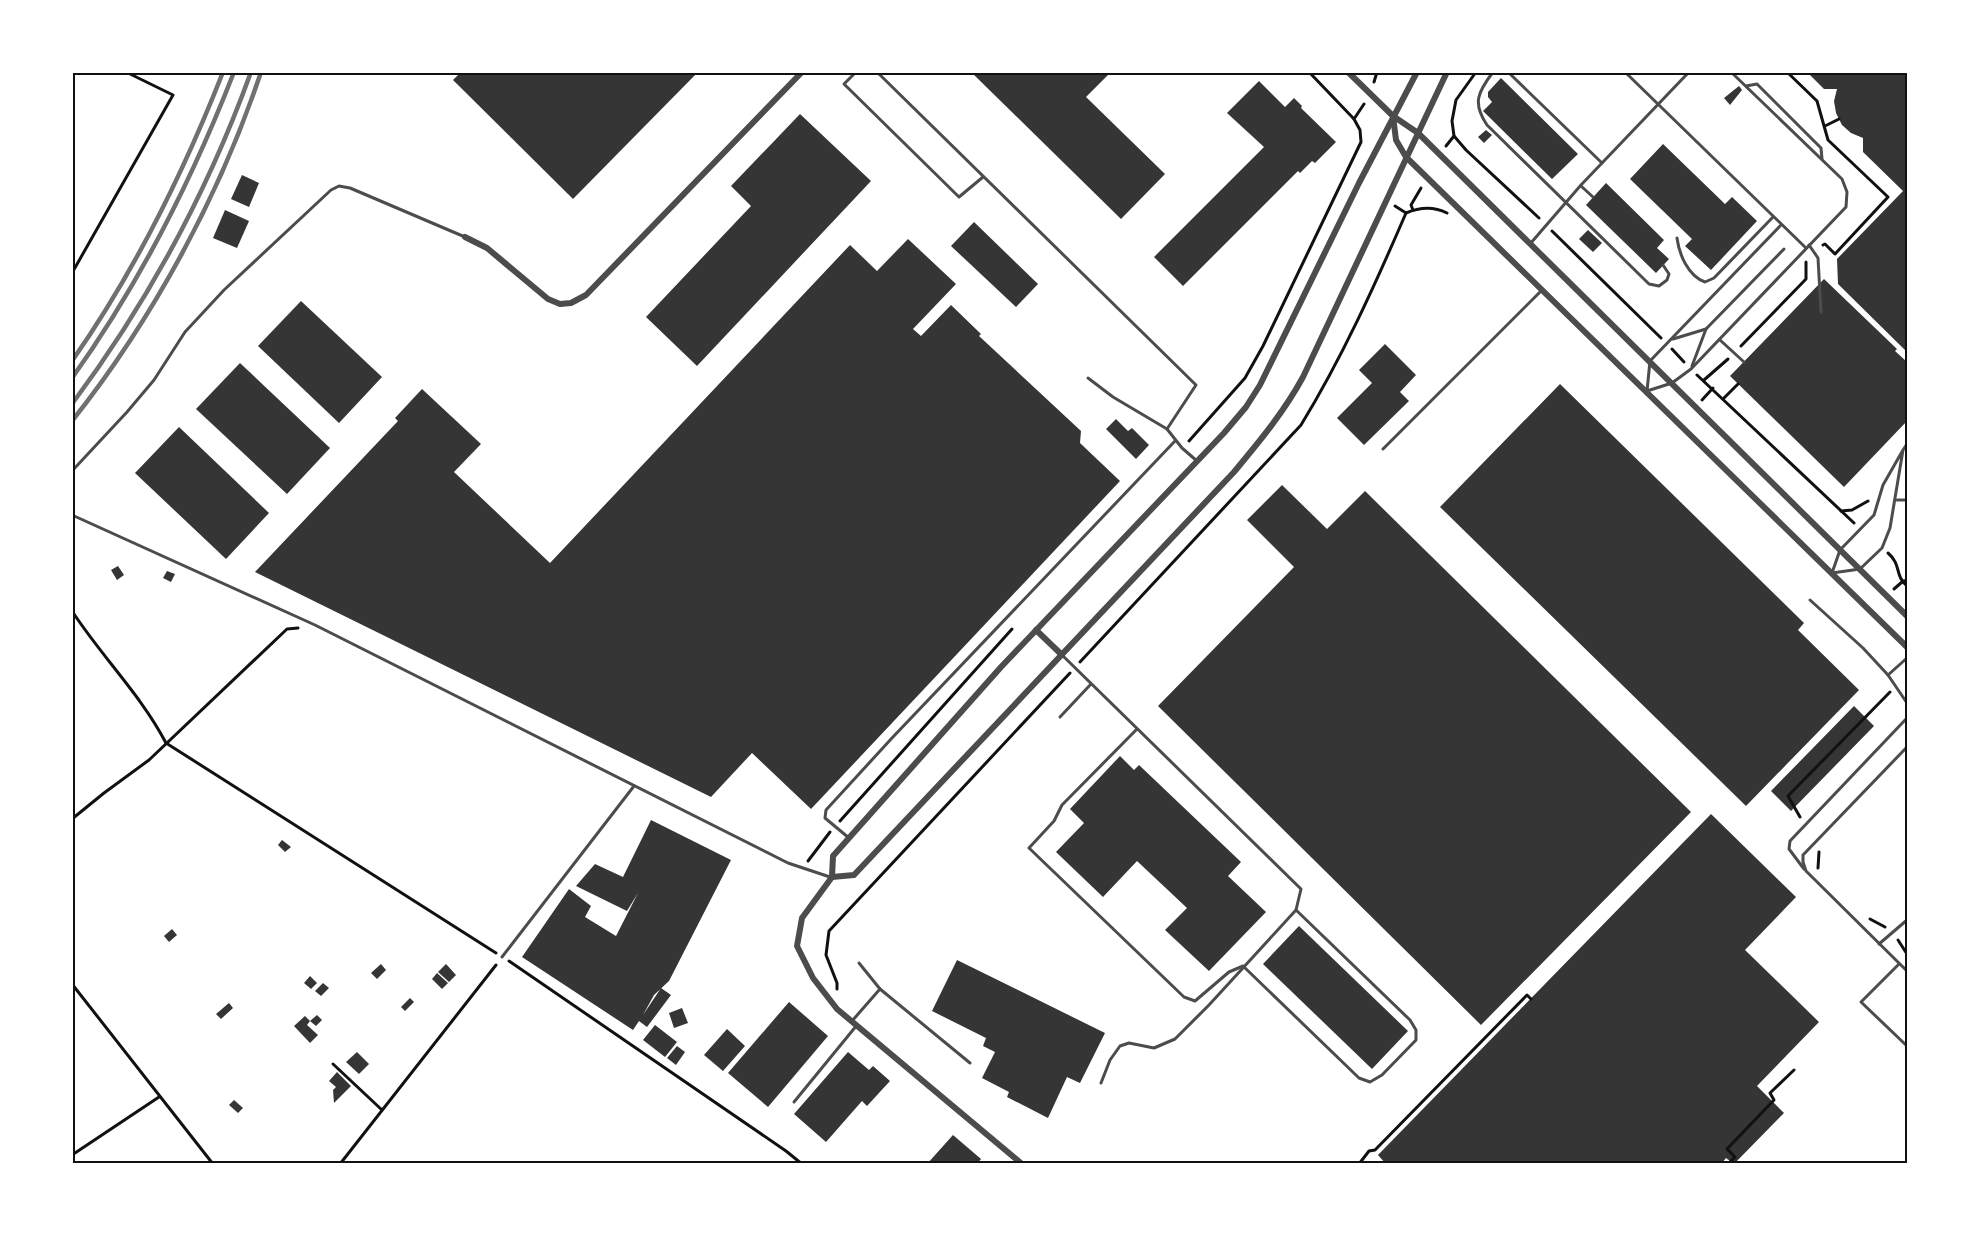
<svg xmlns="http://www.w3.org/2000/svg" width="1979" height="1236" font-family="Spectral,serif">
	<style>
		.building { fill: #353535 }
		.lines { fill: none; stroke-linecap: round; stroke-linejoin: round }
		.path { stroke: #111; stroke-width: 3 }
		.service { stroke: #4c4c4c; stroke-width: 3 }
		.minor { stroke: #4c4c4c; stroke-width: 6 }
		.rail { stroke: #707070; stroke-width: 4.5 }
		.neatline { fill: none; stroke: #111; stroke-width: 2 }
	</style>
	<rect width="100%" height="100%" fill="#fff"/>
	<g class="building">
		<path d="M 461,72 L 698,72 L 573,199 L 453,80 Z"/>
		<path d="M 971,72 L 1111,72 L 1086,97 L 1165,174 L 1121,219 Z"/>
		<path d="M 1807,72 L 1907,72 L 1907,352 L 1838,284 L 1837,259 L 1903,191 L 1863,152 L 1863,138 L 1851,133 L 1842,125 L 1836,113 L 1834,101 L 1837,89 L 1824,89 Z"/>
		<path d="M 1501,78 L 1578,154 L 1552,179 L 1483,111 L 1492,102 L 1488,97 L 1488,92 Z"/>
		<path d="M 1259,81 L 1285,107 L 1294,98 L 1302,106 L 1301,108 L 1336,142 L 1315,163 L 1312,161 L 1300,173 L 1298,171 L 1183,286 L 1154,257 L 1264,147 L 1227,113 Z"/>
		<path d="M 1739,86 L 1742,90 L 1730,105 L 1724,98 Z"/>
		<path d="M 800,114 L 871,181 L 697,366 L 646,317 L 751,206 L 731,186 Z"/>
		<path d="M 1486,130 L 1492,135 L 1484,143 L 1478,137 Z"/>
		<path d="M 1663,144 L 1725,204 L 1732,197 L 1757,221 L 1711,270 L 1685,246 L 1692,239 L 1630,179 Z"/>
		<path d="M 242,175 L 259,183 L 249,207 L 231,199 Z"/>
		<path d="M 1606,183 L 1664,240 L 1657,248 L 1669,259 L 1656,273 L 1586,205 Z"/>
		<path d="M 225,210 L 249,221 L 237,248 L 213,238 Z"/>
		<path d="M 974,222 L 1038,284 L 1016,307 L 951,246 Z"/>
		<path d="M 1588,230 L 1602,243 L 1593,252 L 1579,239 Z"/>
		<path d="M 908,239 L 956,284 L 913,329 L 921,336 L 951,305 L 981,334 L 979,336 L 1081,431 L 1080,443 L 1120,481 L 811,809 L 752,753 L 711,797 L 255,572 L 398,421 L 395,418 L 422,389 L 481,444 L 454,472 L 550,563 L 850,245 L 877,271 Z"/>
		<path d="M 1824,279 L 1897,349 L 1895,351 L 1907,362 L 1907,421 L 1844,487 L 1730,376 Z"/>
		<path d="M 301,301 L 382,377 L 339,423 L 258,346 Z"/>
		<path d="M 1385,344 L 1416,375 L 1400,392 L 1409,401 L 1364,445 L 1337,418 L 1372,383 L 1359,370 Z"/>
		<path d="M 240,363 L 330,448 L 287,494 L 196,409 Z"/>
		<path d="M 1560,384 L 1804,623 L 1798,630 L 1859,690 L 1746,806 L 1440,507 Z"/>
		<path d="M 1116,419 L 1128,431 L 1132,428 L 1149,445 L 1136,459 L 1106,429 Z"/>
		<path d="M 179,427 L 269,513 L 226,559 L 135,473 Z"/>
		<path d="M 1282,485 L 1327,529 L 1365,491 L 1691,812 L 1481,1025 L 1158,706 L 1294,567 L 1247,520 Z"/>
		<path d="M 118,566 L 124,575 L 117,580 L 111,570 Z"/>
		<path d="M 167,571 L 175,574 L 171,582 L 163,578 Z"/>
		<path d="M 1854,706 L 1874,726 L 1791,811 L 1771,791 Z"/>
		<path d="M 1120,756 L 1134,770 L 1139,765 L 1241,862 L 1228,876 L 1266,912 L 1209,971 L 1165,930 L 1187,908 L 1137,861 L 1103,897 L 1056,852 L 1084,823 L 1070,809 Z"/>
		<path d="M 1711,814 L 1796,897 L 1745,950 L 1819,1022 L 1757,1086 L 1784,1113 L 1734,1164 L 1726,1158 L 1721,1164 L 1386,1164 L 1378,1155 Z"/>
		<path d="M 651,820 L 731,860 L 669,981 L 654,995 L 643,1015 L 661,988 L 671,995 L 647,1027 L 639,1021 L 633,1030 L 522,957 L 569,889 L 591,906 L 585,917 L 616,936 L 638,893 L 627,911 L 576,886 L 595,864 L 623,877 Z"/>
		<path d="M 282,840 L 291,847 L 285,852 L 278,845 Z"/>
		<path d="M 1299,926 L 1408,1031 L 1372,1069 L 1263,964 Z"/>
		<path d="M 172,929 L 177,935 L 169,942 L 164,936 Z"/>
		<path d="M 957,960 L 1105,1033 L 1080,1083 L 1067,1077 L 1048,1118 L 1007,1097 L 1009,1092 L 982,1078 L 995,1052 L 983,1046 L 986,1038 L 932,1011 Z"/>
		<path d="M 381,964 L 386,970 L 377,979 L 371,973 Z"/>
		<path d="M 446,964 L 456,975 L 449,982 L 438,972 Z"/>
		<path d="M 437,973 L 448,983 L 442,989 L 432,979 Z"/>
		<path d="M 310,976 L 317,983 L 311,989 L 304,983 Z"/>
		<path d="M 323,983 L 329,988 L 321,996 L 315,991 Z"/>
		<path d="M 410,998 L 414,1002 L 405,1011 L 401,1007 Z"/>
		<path d="M 789,1002 L 828,1036 L 768,1107 L 728,1073 Z"/>
		<path d="M 229,1003 L 233,1008 L 221,1019 L 216,1014 Z"/>
		<path d="M 682,1008 L 688,1023 L 674,1028 L 669,1013 Z"/>
		<path d="M 317,1015 L 322,1020 L 316,1026 L 310,1021 Z"/>
		<path d="M 305,1016 L 310,1021 L 307,1025 L 318,1035 L 310,1043 L 294,1026 Z"/>
		<path d="M 655,1025 L 677,1042 L 665,1057 L 643,1040 Z"/>
		<path d="M 727,1029 L 745,1046 L 723,1071 L 704,1055 Z"/>
		<path d="M 677,1046 L 685,1052 L 676,1065 L 667,1058 Z"/>
		<path d="M 357,1052 L 369,1064 L 359,1074 L 346,1062 Z"/>
		<path d="M 848,1052 L 869,1070 L 873,1066 L 890,1081 L 867,1106 L 862,1101 L 826,1142 L 794,1114 Z"/>
		<path d="M 337,1072 L 351,1086 L 334,1103 L 333,1090 L 336,1087 L 329,1081 Z"/>
		<path d="M 234,1100 L 243,1108 L 238,1113 L 229,1105 Z"/>
		<path d="M 953,1135 L 981,1159 L 977,1164 L 927,1164 Z"/>
	</g>
	<g class="lines">
		<g class="path">
			<path d="M 1309,72 L 1354,119"/>
			<path d="M 1476,72 L 1456,100 L 1452,121 L 1454,136 L 1466,150 L 1539,218"/>
			<path d="M 1787,72 L 1817,101 L 1828,140 L 1888,197 L 1835,254 L 1825,244 L 1823,245"/>
			<path d="M 1374,82 L 1377,72"/>
			<path d="M 1825,126 L 1839,119"/>
			<path d="M 1446,146 L 1454,136"/>
			<path d="M 1395,206 L 1406,213"/>
			<path d="M 1413,210 L 1411,205 L 1421,188"/>
			<path d="M 1552,231 L 1661,338"/>
			<path d="M 72,273 L 173,95 L 126,72"/>
			<path d="M 1741,346 L 1806,279 L 1806,262"/>
			<path d="M 1672,349 L 1684,362"/>
			<path d="M 1697,375 L 1854,523"/>
			<path d="M 1704,380 L 1728,359"/>
			<path d="M 1724,398 L 1738,384"/>
			<path d="M 1702,400 L 1713,388"/>
			<path d="M 1189,441 L 1245,378 L 1263,346 L 1361,142 L 1360,130 L 1354,119 L 1364,104"/>
			<path d="M 1841,511 L 1852,510 L 1868,501"/>
			<path d="M 1888,553 C 1902,565 1894,575 1907,586"/>
			<path d="M 1894,589 L 1902,582 L 1907,580"/>
			<path d="M 72,611 C 102,657 141,695 166,743 L 496,953"/>
			<path d="M 1080,662 L 1301,425 C 1342,358 1375,285 1406,213 C 1420,207 1433,206 1447,213"/>
			<path d="M 1800,817 L 1788,796 L 1890,692"/>
			<path d="M 72,819 L 104,793 L 149,760 L 287,629 L 298,628"/>
			<path d="M 840,821 L 1012,629"/>
			<path d="M 808,861 L 830,832"/>
			<path d="M 1818,868 L 1819,852"/>
			<path d="M 1870,919 L 1885,927"/>
			<path d="M 1898,940 L 1907,954"/>
			<path d="M 509,961 L 786,1151 L 802,1164"/>
			<path d="M 72,984 L 213,1164"/>
			<path d="M 837,989 L 837,983 L 826,955 L 829,931 L 1070,673"/>
			<path d="M 333,1064 L 382,1110"/>
			<path d="M 72,1155 L 159,1097"/>
			<path d="M 340,1164 L 496,965"/>
			<path d="M 1359,1164 L 1369,1151 L 1375,1150 L 1527,995 L 1531,999"/>
			<path d="M 1728,1164 L 1735,1157 L 1727,1149 L 1774,1100 L 1770,1093 L 1794,1070"/>
		</g>
		<g class="service">
			<path d="M 856,72 L 844,84 L 959,197 L 983,177"/>
			<path d="M 877,72 L 1196,385 L 1167,429 L 1182,448 L 1197,461"/>
			<path d="M 1493,72 C 1478,92 1472,103 1487,125 L 1649,284 L 1659,286 L 1667,280 L 1669,274 L 1663,265"/>
			<path d="M 1508,72 L 1602,163"/>
			<path d="M 1625,72 L 1806,248"/>
			<path d="M 1731,72 L 1842,179 L 1847,192 L 1846,207 L 1691,369 L 1672,383 L 1647,391 L 1650,361 L 1781,225"/>
			<path d="M 1746,86 L 1757,84 L 1821,148 L 1822,159"/>
			<path d="M 1581,186 L 1593,197"/>
			<path d="M 1677,238 C 1679,254 1688,276 1705,282 L 1714,278 L 1773,217"/>
			<path d="M 1530,244 L 1581,185 L 1689,72"/>
			<path d="M 1809,245 L 1818,258 L 1821,312"/>
			<path d="M 1673,339 L 1706,329"/>
			<path d="M 1720,340 L 1744,362"/>
			<path d="M 1692,366 L 1706,329 L 1784,249"/>
			<path d="M 1088,378 L 1113,397 L 1167,429"/>
			<path d="M 1383,449 L 1541,291"/>
			<path d="M 1903,450 L 1890,528 L 1882,548 L 1860,569 L 1832,573 L 1840,550 L 1874,515 L 1883,485 L 1903,450 L 1907,444"/>
			<path d="M 72,471 L 127,412 L 154,380 L 185,332 L 224,290 L 331,190 L 339,186 L 350,188 L 465,237"/>
			<path d="M 1897,500 L 1907,500"/>
			<path d="M 72,515 L 315,625 L 788,863 L 830,877"/>
			<path d="M 1810,600 L 1863,648 L 1888,675"/>
			<path d="M 1062,655 L 1301,889 L 1296,910 L 1209,1005 L 1175,1039 L 1154,1048 L 1129,1043 L 1120,1046 L 1110,1060 L 1101,1083"/>
			<path d="M 1907,658 L 1888,675 L 1907,703"/>
			<path d="M 1060,717 L 1091,684"/>
			<path d="M 1137,729 L 1062,805 L 1054,821 L 1029,848 L 1184,997 L 1195,1001 L 1229,972 L 1243,966 L 1359,1078 L 1370,1082 L 1382,1075 L 1416,1040 L 1416,1030 L 1410,1020 L 1296,910"/>
			<path d="M 1907,747 L 1803,855 L 1803,862 L 1806,871 L 1907,971"/>
			<path d="M 849,838 L 825,818 L 826,810 L 892,738 L 1175,441"/>
			<path d="M 1804,869 L 1789,849 L 1790,841 L 1907,718"/>
			<path d="M 1879,944 L 1907,920"/>
			<path d="M 502,957 L 634,786"/>
			<path d="M 859,963 L 880,989"/>
			<path d="M 1899,964 L 1861,1002 L 1907,1046"/>
			<path d="M 852,1021 L 880,989 L 970,1063"/>
			<path d="M 794,1102 L 857,1025"/>
		</g>
		<g class="minor">
			<path d="M 1348,72 L 1393,116 L 1418,133 L 1907,616"/>
			<path d="M 1393,116 L 1396,140 L 1406,157 L 1907,647"/>
			<path d="M 465,237 L 487,248 L 548,299 L 560,304 L 571,303 L 586,295 L 802,72"/>
			<path d="M 1036,630 L 1062,655"/>
			<path d="M 832,877 L 854,875 L 1234,472 C 1259,442 1284,412 1303,377 L 1447,72"/>
			<path d="M 832,877 L 833,856 L 1001,667 L 1224,433 L 1246,407 L 1260,385 L 1359,183 L 1417,72"/>
			<path d="M 832,877 L 802,918 L 797,946 L 813,978 L 837,1009 L 1022,1164"/>
		</g>
		<g class="rail">
			<path d="M 72,361 C 135,271 183,174 223,72"/>
			<path d="M 72,378 C 140,283 192,180 234,72"/>
			<path d="M 72,404 C 148,302 208,191 251,72"/>
			<path d="M 72,421 C 153,319 220,195 261,72"/>
		</g>
	</g>
	<rect width="1979" height="1236" fill="none" stroke="#ffffff" stroke-width="147"/>
	<rect x="74" y="74" width="1832" height="1088" class="neatline"/>
</svg>
